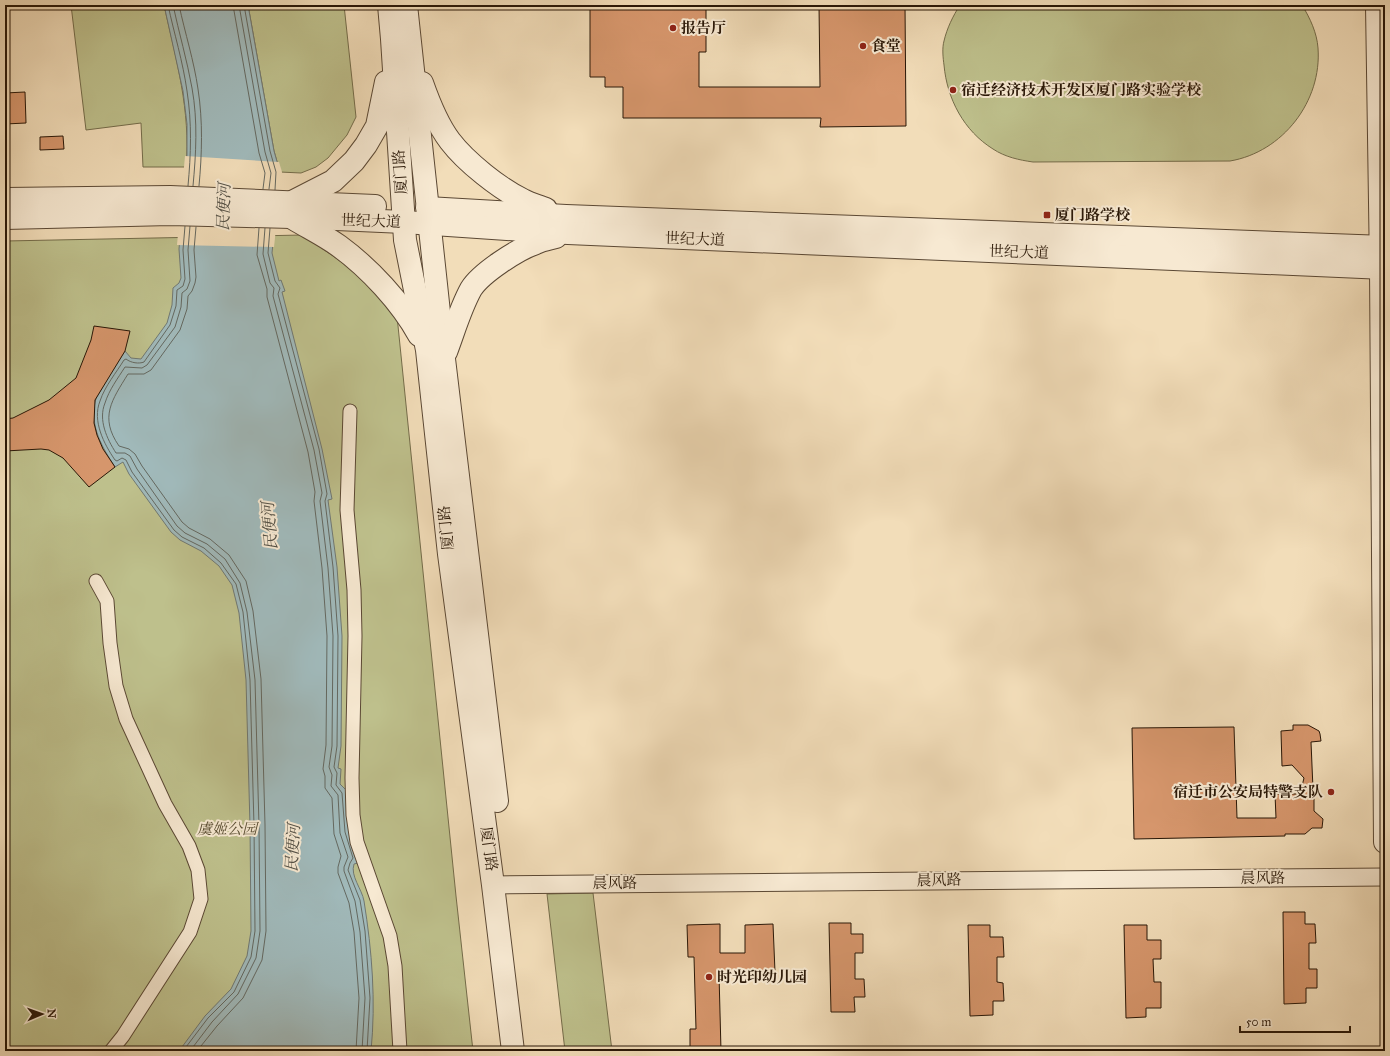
<svg xmlns="http://www.w3.org/2000/svg" width="1390" height="1056" font-family="'IM FELL Great Primer','Noto Serif SC',serif">
	<style>
		.green { fill: #bec08c; stroke: #746c4a }
		.water { fill: #a0b9ba; stroke: #707872 }
		.pier { fill: #f2ddb9 }
		.lines { fill: none; stroke-linecap: round; stroke-linejoin: round }
		.shore { stroke: #646860; stroke-width: 1 }
		.building { fill: #d6966c; stroke: #291707 }
		.pedestrian-casing { stroke: #5b4834; stroke-width: 15 }
		.minor-casing { stroke: #5b4834; stroke-width: 19 }
		.tertiary-casing { stroke: #5b4834; stroke-width: 24 }
		.pedestrian { stroke: #f7e9d2; stroke-width: 13 }
		.minor { stroke: #f7e9d2; stroke-width: 17 }
		.tertiary { stroke: #f7e9d2; stroke-width: 22 }
		.poi-dot { fill: #8f2418; stroke: #f7e9d2; stroke-width: 1.5 }
		.labels { text-anchor: middle; stroke-width: 4; stroke-linejoin: round; paint-order: stroke }
		.poi-label { font-size: 15px; font-weight: bold; fill: #291707; stroke: #f7e9d2; text-anchor: start }
		.street-label { font-size: 15px; fill: #291707; stroke: #f7e9d2 }
		.park-label { font-size: 15px; font-style: italic; fill: #564a2f; stroke: #f7e9d2 }
		.water-label { font-size: 16px; font-style: italic; fill: #535046; stroke: #f7e9d2 }
	</style>
	<rect width="100%" height="100%" fill="#f2ddb9"/>
	<filter id="stains"><feTurbulence type="fractalNoise" baseFrequency=".005" numOctaves="4"/><feColorMatrix values="0 0 0 0 .2 0 0 0 0 .09 0 0 0 0 .02 0 0 0 .5 -.17"/></filter>
	<radialGradient id="worn" r=".72"><stop offset=".6" stop-color="#630" stop-opacity="0"/><stop offset="1" stop-color="#630" stop-opacity=".3"/></radialGradient>
	<g class="green">
		<path d="M 71,5 L 164,5 C 176,59 191,111 186,167 L 143,167 L 141,123 L 86,130 Z"/>
		<path d="M 248,5 L 344,5 L 356,117 L 347,135 L 328,158 L 316,167 L 301,173 L 280,172 L 274,151 Z"/>
		<path d="M 960,5 L 1302,5 C 1310,18 1317,33 1318,48 C 1322,101 1283,152 1230,161 L 1033,162 C 1019,160 1005,157 993,149 C 964,131 947,99 944,65 C 943,58 942,48 944,41 C 947,28 953,16 960,5 Z"/>
		<path d="M 303,235 L 370,282 L 397,316 L 456,896 L 473,1051 L 5,1051 L 5,241 Z"/>
		<path d="M 593,893 L 612,1051 L 565,1051 L 547,894 Z"/>
	</g>
	<path class="water" d="M 164,5 L 248,5 L 274,151 L 280,172 L 272,253 L 279,281 L 281,280 L 285,291 L 282,292 L 322,449 L 332,499 L 328,500 L 337,567 L 342,636 L 341,746 L 338,768 L 341,769 L 340,784 L 346,790 L 358,863 L 354,864 C 350,876 362,889 364,901 C 372,951 376,1001 371,1051 L 179,1051 L 205,1016 L 231,989 L 247,956 L 251,931 L 250,826 L 246,680 L 239,613 L 232,585 L 219,566 L 201,551 L 180,540 L 171,532 L 129,474 L 123,462 L 115,467 C 102,447 90,427 95,402 C 96,397 100,392 102,388 C 109,376 117,363 125,351 L 131,358 L 141,359 L 167,323 L 172,305 L 173,288 L 179,283 L 181,278 L 179,249 L 187,155 L 187,124 L 183,91 Z"/>
	<path class="pier" d="M 185,156 L 279,162 L 282,172 L 274,247 L 177,245 Z"/>
	<g class="lines">
		<g class="shore">
			<path d="M 168,5 C 174,33 183,62 187,91 C 192,123 191,154 188,186"/>
			<path d="M 173,5 C 179,33 187,60 192,88 C 198,121 196,154 193,186"/>
			<path d="M 179,5 C 185,33 194,61 198,89 C 203,121 202,154 199,186"/>
			<path d="M 233,5 L 259,153 L 265,173 L 263,189"/>
			<path d="M 239,5 L 265,152 L 271,173 L 269,189"/>
			<path d="M 244,5 L 270,151 L 276,172 L 275,190"/>
			<path d="M 196,227 L 194,250 L 196,277 L 195,283 L 192,291 L 188,296 L 187,309 L 180,330 L 151,370 L 144,374 L 128,374 C 112,400 99,417 119,446 L 129,449 L 135,454 L 142,466 L 182,522 L 189,528 L 210,539 L 229,555 L 246,581 L 253,611 L 261,679 L 265,825 L 266,931 L 262,960 L 243,998 L 217,1026 L 197,1051"/>
			<path d="M 259,228 L 257,255 L 267,289 L 267,297 L 308,452 L 315,492 L 314,501 L 322,568 L 327,636 L 326,745 L 323,769 L 325,776 L 325,788 L 332,798 L 334,834 L 341,856 L 338,867 L 338,873 L 349,903 L 354,932 L 359,998 L 356,1051"/>
			<path d="M 265,228 L 263,254 L 270,283 L 274,288 L 273,296 L 314,450 L 322,493 L 320,501 L 328,568 L 333,636 L 332,746 L 329,767 L 332,775 L 331,786 L 338,795 L 340,833 L 348,857 L 344,867 L 344,871 L 355,901 L 360,932 L 365,998 L 362,1051"/>
			<path d="M 270,228 L 268,253 L 275,281 L 280,288 L 278,294 L 319,449 L 327,494 L 325,501 L 333,567 L 338,636 L 337,746 L 334,767 L 337,773 L 336,785 L 342,793 L 345,832 L 353,858 L 350,863 L 348,870 L 360,900 L 365,931 L 370,998 L 367,1051"/>
			<path d="M 183,1051 L 208,1018 L 234,992 L 251,957 L 255,931 L 254,826 L 250,680 L 243,612 L 236,584 L 221,563 L 204,548 L 182,537 L 174,530 L 132,472 L 126,460 L 122,458 L 117,461 L 115,460 C 104,444 92,421 100,401 C 105,386 116,373 124,360 L 126,359 C 131,363 139,364 144,362 L 170,325 L 176,306 L 177,290 L 183,286 L 185,279 L 183,250 L 185,226"/>
			<path d="M 190,1051 L 212,1022 L 238,994 L 256,958 L 260,931 L 259,826 L 255,680 L 247,612 L 240,583 L 225,559 L 207,544 L 185,533 L 177,526 L 137,469 L 130,456 L 125,453 L 116,453 C 107,439 98,420 105,403 C 109,390 118,378 125,367 L 142,368 L 147,365 L 175,327 L 181,307 L 182,293 L 187,289 L 190,281 L 188,250 L 190,226"/>
		</g>
	</g>
	<g class="building">
		<path d="M 590,5 L 706,5 L 706,52 L 699,52 L 699,87 L 820,87 L 819,5 L 905,5 L 906,126 L 820,127 L 821,118 L 623,118 L 623,87 L 605,87 L 605,77 L 590,77 Z"/>
		<path d="M 25,92 L 26,123 L 5,124 L 5,93 Z"/>
		<path d="M 63,136 L 64,149 L 40,150 L 40,137 Z"/>
		<path d="M 94,326 L 130,331 L 125,351 L 95,400 L 94,423 L 97,435 L 103,449 L 115,467 L 89,487 L 63,458 L 49,450 L 41,449 L 5,451 L 5,419 L 13,418 L 49,400 L 76,378 L 91,340 Z"/>
		<path d="M 1293,725 L 1308,725 L 1319,731 L 1320,734 L 1321,741 L 1311,742 L 1313,789 L 1314,789 L 1314,811 L 1323,819 L 1322,828 L 1312,828 L 1305,834 L 1285,834 L 1285,836 L 1134,839 L 1132,728 L 1234,727 L 1237,818 L 1276,818 L 1275,794 L 1300,794 L 1304,778 L 1292,765 L 1282,766 L 1281,731 L 1293,730 Z"/>
		<path d="M 1283,912 L 1305,912 L 1305,924 L 1315,924 L 1316,943 L 1309,943 L 1309,969 L 1317,969 L 1317,988 L 1306,988 L 1306,1003 L 1284,1004 Z"/>
		<path d="M 829,923 L 851,923 L 851,934 L 863,934 L 863,953 L 855,953 L 855,979 L 864,979 L 865,997 L 854,997 L 855,1012 L 831,1012 Z"/>
		<path d="M 720,924 L 720,953 L 745,953 L 745,925 L 773,924 L 775,972 L 719,974 L 721,1051 L 690,1051 L 690,1029 L 696,1029 L 694,957 L 688,957 L 687,925 Z"/>
		<path d="M 968,925 L 990,925 L 990,937 L 1003,937 L 1004,957 L 997,957 L 997,982 L 1003,983 L 1004,1001 L 993,1001 L 993,1015 L 970,1016 Z"/>
		<path d="M 1124,925 L 1147,925 L 1147,940 L 1161,940 L 1161,959 L 1153,959 L 1154,982 L 1161,982 L 1161,1008 L 1146,1008 L 1146,1017 L 1126,1018 Z"/>
	</g>
	<g class="lines">
		<defs>
			<g id="pedestrian">
				<path d="M 350,411 L 347,510 L 354,590 L 355,636 L 352,778 L 353,815 L 357,842 L 390,936 L 395,966 L 400,1051"/>
				<path d="M 96,581 L 107,601 L 110,643 L 116,686 L 126,719 L 165,804 L 189,846 L 198,870 L 201,899 L 190,932 L 123,1036 L 111,1051"/>
			</g>
			<path id="minor" d="M 493,885 L 1385,877"/>
			<g id="tertiary">
				<path d="M 389,5 L 392,39 L 405,240 L 427,350 L 449,554 L 493,885 L 513,1051"/>
				<path d="M 406,5 L 444,359 L 497,801"/>
				<path d="M 1377,5 L 1381,268 L 1385,842"/>
				<path d="M 422,83 C 429,103 437,124 450,141 C 466,162 500,189 523,200 C 530,204 539,206 546,209"/>
				<path d="M 5,199 L 170,197 L 375,206"/>
				<path d="M 294,201 L 333,181 L 354,161 L 366,145 L 377,126 L 386,82"/>
				<path d="M 427,208 L 566,216 L 1385,247"/>
				<path d="M 5,218 L 170,214 L 291,217 L 404,222 L 568,233 L 1385,268"/>
				<path d="M 294,219 C 309,228 325,236 339,246 C 369,268 401,302 419,335"/>
				<path d="M 446,352 C 454,331 460,309 471,289 C 481,273 518,249 536,243 C 542,240 549,239 556,237"/>
			</g>
		</defs>
		<use href="#pedestrian" class="pedestrian-casing"/>
		<use href="#minor" class="minor-casing"/>
		<use href="#tertiary" class="tertiary-casing"/>
		<use href="#pedestrian" class="pedestrian"/>
		<use href="#minor" class="minor"/>
		<use href="#tertiary" class="tertiary"/>
	</g>
	<g class="poi-dot">
		<circle cx="673" cy="28" r="4"/>
		<circle cx="863" cy="46" r="4"/>
		<circle cx="953" cy="90" r="4"/>
		<rect x="1043" y="211" width="8" height="8" rx="2"/>
		<circle cx="1331" cy="792" r="4"/>
		<circle cx="709" cy="977" r="4"/>
	</g>
	<g class="labels">
		<g class="poi-label">
			<text x="681" y="33">报告厅</text>
			<text x="871" y="51">食堂</text>
			<text x="961" y="95">宿迁经济技术开发区厦门路实验学校</text>
			<text x="1055" y="220">厦门路学校</text>
			<text x="1323" y="797" text-anchor="end">宿迁市公安局特警支队</text>
			<text x="717" y="982">时光印幼儿园</text>
		</g>
		<g class="street-label">
			<text transform="translate(400 172) rotate(-94)" y="5">厦门路</text>
			<text transform="translate(371 221) rotate(2)" y="5">世纪大道</text>
			<text transform="translate(695 239) rotate(2)" y="5">世纪大道</text>
			<text transform="translate(1019 252) rotate(2)" y="5">世纪大道</text>
			<text transform="translate(446 528) rotate(-96)" y="5">厦门路</text>
			<text transform="translate(489 849) rotate(82)" y="5">厦门路</text>
			<text x="1263" y="883">晨风路</text>
			<text transform="translate(939 880) rotate(-1)" y="5">晨风路</text>
			<text x="615" y="888">晨风路</text>
		</g>
		<g class="park-label">
			<text x="227" y="834">虞姬公园</text>
		</g>
		<g class="water-label">
			<text transform="translate(223 207) rotate(-88)" y="6">民便河</text>
			<text transform="translate(269 526) rotate(-95)" y="6">民便河</text>
			<text transform="translate(292 848) rotate(-87)" y="6">民便河</text>
		</g>
	</g>
	<rect width="1390" height="1056" fill="none" stroke="#f2ddb9" stroke-width="20"/>
	<rect x="6" y="6" width="1378" height="1044" fill="none" stroke="#291707" stroke-width="2"/>
	<rect x="10" y="10" width="1370" height="1036" fill="none" stroke="#291707"/>
	<g transform="translate(42 1014) rotate(88)" stroke="#f7e9d2" stroke-width="3" paint-order="stroke">
	<path d="M0-3L7 15L0 10L-7 15Z" fill="#291707"/>
	<text y="-6" font-size="11" font-weight="bold" text-anchor="middle" fill="#291707">N</text>
	</g>
	<path d="M1240 1026v6h110v-6" fill="none" stroke="#291707" stroke-width="2"/>
	<text x="1246" y="1026" font-size="12" fill="#291707" stroke="#f7e9d2" stroke-width="3" paint-order="stroke">50 m</text>
	<rect width="100%" height="100%" filter="url(#stains)"/>
	<rect width="100%" height="100%" fill="url(#worn)"/>
</svg>
